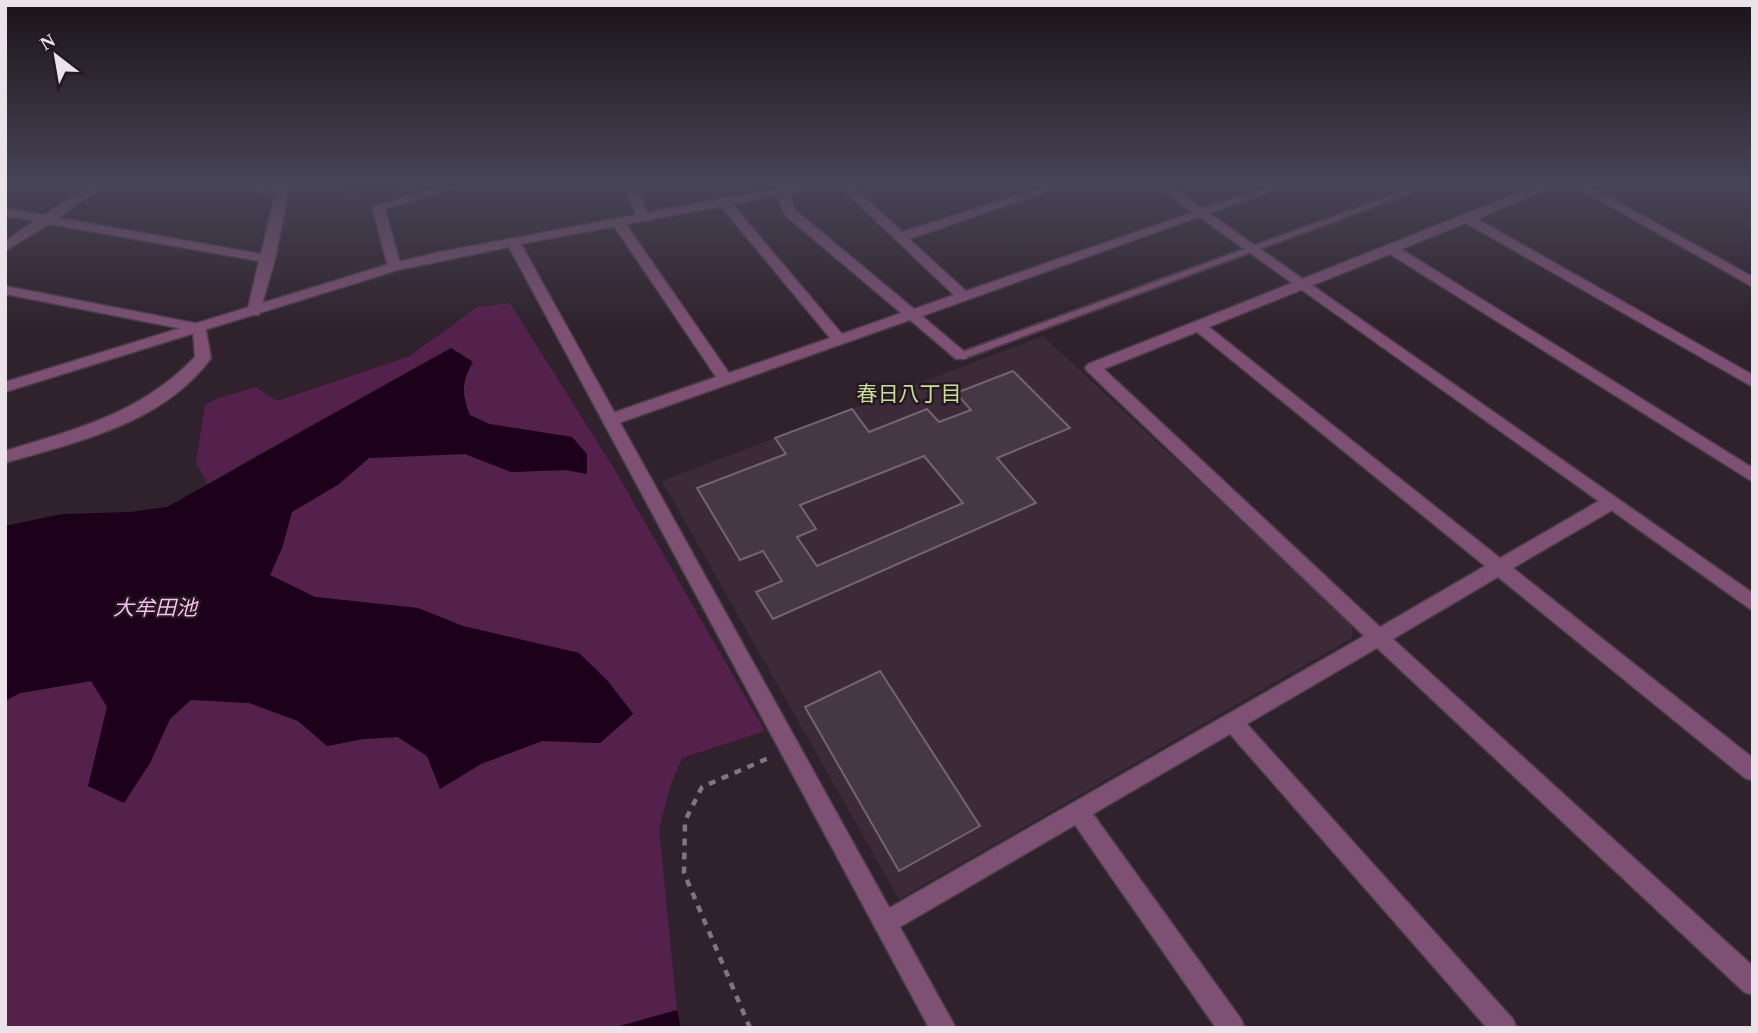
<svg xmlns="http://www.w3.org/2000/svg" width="1758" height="1033" font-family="'Times New Roman','Noto Sans JP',serif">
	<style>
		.built { fill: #3c2a39 }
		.green { fill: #54204c }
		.water { fill: #1d0019 }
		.building { fill: #463843; stroke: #736470; stroke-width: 2; fill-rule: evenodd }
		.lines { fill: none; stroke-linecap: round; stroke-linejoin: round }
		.service-casing { stroke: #493d46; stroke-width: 4 }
		.minor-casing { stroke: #493d46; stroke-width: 3 }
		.tertiary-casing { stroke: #493d46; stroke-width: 3 }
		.path { stroke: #81767e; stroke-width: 4.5; stroke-dasharray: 7 7; stroke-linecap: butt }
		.service { fill: #7d5074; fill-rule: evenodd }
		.minor { fill: #7d5074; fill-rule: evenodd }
		.tertiary { fill: #7d5074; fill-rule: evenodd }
		.labels { text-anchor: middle; stroke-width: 5; stroke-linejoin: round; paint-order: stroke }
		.neighbourhood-label { font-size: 21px; fill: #c7e097; stroke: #251822 }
		.water-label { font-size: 21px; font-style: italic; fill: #f7bdeb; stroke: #251822 }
	</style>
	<rect width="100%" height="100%" fill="#2f222c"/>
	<path class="built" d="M 1043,336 L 1352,624 L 1352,638 L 899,899 L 662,481 Z"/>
	<g class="green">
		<path d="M 341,184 L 423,184 L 420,187 L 354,200 L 338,196 Z"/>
		<path d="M 510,303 L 616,472 L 765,731 L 682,758 L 670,787 L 659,829 L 677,1010 L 613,1028 L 5,1028 L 5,701 L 20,693 L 91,681 L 107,706 L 89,785 L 150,763 L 170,719 L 191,699 L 249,703 L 298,721 L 328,746 L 363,739 L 397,737 L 427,756 L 441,788 L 481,764 L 542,741 L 600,743 L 633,713 L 608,682 L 579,653 L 463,626 L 418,608 L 315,597 L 270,575 L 282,548 L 292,512 L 339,484 L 369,458 L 465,454 L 511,472 L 566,470 L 587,474 L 572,437 L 489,424 L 470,415 C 460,391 462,383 472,361 L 451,348 L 252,458 L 208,485 L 196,463 L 205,405 L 219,398 L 256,387 L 277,401 L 410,356 L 477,307 Z"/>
	</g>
	<g class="water">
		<path d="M 451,348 L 473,362 C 462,381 461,394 470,415 L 489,424 L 572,437 L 587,454 L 587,474 L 566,470 L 511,472 L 465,454 L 369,458 L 339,484 L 292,512 L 282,548 L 270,575 L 315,597 L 418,608 L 463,626 L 579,653 L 608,681 L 633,714 L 600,743 L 542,741 L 481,764 L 440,789 L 427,756 L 398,737 L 363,739 L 327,746 L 298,721 L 249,703 L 191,700 L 170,719 L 150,763 L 124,803 L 88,786 L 107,707 L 91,681 L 20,693 L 5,701 L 5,526 L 62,514 L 130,512 L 167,507 Z"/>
		<path d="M 677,1010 L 681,1028 L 613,1028 Z"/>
	</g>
	<g class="building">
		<path d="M 1013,371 L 1070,428 L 997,458 L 1036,503 L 773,619 L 756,592 L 782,581 L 763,551 L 740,560 L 697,488 L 786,454 L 775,438 L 852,409 L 869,432 L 927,409 L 939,422 L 971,410 L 956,393 ZM 924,456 L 963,503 L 817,566 L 797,537 L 816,529 L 800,505 Z"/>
		<path d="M 880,671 L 980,826 L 899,871 L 805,707 Z"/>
	</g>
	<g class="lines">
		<defs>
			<path id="service" d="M 1423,184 L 1435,184 L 965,358 L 957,358 L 956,356 L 957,354 Z"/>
			<g id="minor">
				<path d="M 92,184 L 106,184 L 58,218 L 261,254 L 275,195 L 230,188 L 224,184 L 277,188 L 278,184 L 290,184 L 275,259 L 259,315 L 249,315 L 247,312 L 259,261 L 49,224 L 5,251 L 5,241 L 35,221 L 5,216 L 5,208 L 44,215 Z"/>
				<path d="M 447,184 L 466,184 L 385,209 L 401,267 L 399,270 L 389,270 L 372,207 Z"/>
				<path d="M 624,184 L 636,184 L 649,218 L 648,221 L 638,221 L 637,218 Z"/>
				<path d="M 779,184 L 791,184 L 788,191 L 795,210 L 914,309 L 954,295 L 837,184 L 850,184 L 902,232 L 1052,184 L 1070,184 L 909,239 L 966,291 L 1274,184 L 1291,184 L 922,316 L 966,353 L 968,356 L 966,359 L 956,359 L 910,320 L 616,424 L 604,424 L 602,420 L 604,416 L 716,377 L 612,223 L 613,220 L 623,220 L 729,373 L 830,338 L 720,205 L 720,199 L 728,199 L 842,334 L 901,313 L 785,215 L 776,191 Z"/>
				<path d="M 1541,184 L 1558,184 L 1477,219 L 1753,375 L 1753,387 L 1466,223 L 1401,249 L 1753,468 L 1753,482 L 1390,254 L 1209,327 L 1500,558 L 1604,498 L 1616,498 L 1619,503 L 1616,508 L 1513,568 L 1753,758 L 1753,781 L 1745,778 L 1498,577 L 1393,639 L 1753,966 L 1753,995 L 1744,992 L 1377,648 L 1247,724 L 1513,1019 L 1517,1028 L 1487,1028 L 1230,734 L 1093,814 L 1241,1019 L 1245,1028 L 1216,1028 L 1075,825 L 893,931 L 885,935 L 877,931 L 873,923 L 877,915 L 1364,636 L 1088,372 L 1085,368 L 1088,364 ZM 1197,332 L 1485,566 L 1380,627 L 1104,369 Z"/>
				<path d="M 5,286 L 205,325 L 211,358 C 164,423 77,442 5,463 L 5,451 C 78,428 140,414 195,357 L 193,331 L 5,294 Z"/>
			</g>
			<g id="tertiary">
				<path d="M 800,184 L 825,184 L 819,188 L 521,244 L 956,1028 L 929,1028 L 509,247 L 398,270 L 5,392 L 5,382 L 389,264 L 440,252 Z"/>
				<path d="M 1153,184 L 1167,184 L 1753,593 L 1753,611 Z"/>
				<path d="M 1571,184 L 1586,184 L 1753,277 L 1753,287 Z"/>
			</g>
		</defs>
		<use href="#service" class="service-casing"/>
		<use href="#minor" class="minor-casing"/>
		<use href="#tertiary" class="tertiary-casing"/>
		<path class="path" d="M 750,1028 L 684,873 L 685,821 L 702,787 L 771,757"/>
		<use href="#service" class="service"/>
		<use href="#minor" class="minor"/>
		<use href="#tertiary" class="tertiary"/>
	</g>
	<linearGradient id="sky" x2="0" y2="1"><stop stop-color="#1a1318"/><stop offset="0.56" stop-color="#474456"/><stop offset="1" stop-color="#474456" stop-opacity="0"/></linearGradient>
	<rect width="1758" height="328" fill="url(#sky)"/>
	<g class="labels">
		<g class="neighbourhood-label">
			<text x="909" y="401">春日八丁目</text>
		</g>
		<g class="water-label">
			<text x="155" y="615">大牟田池</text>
		</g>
	</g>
	<rect width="1758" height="1033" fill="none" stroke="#ebe3e9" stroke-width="14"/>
	<g transform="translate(56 56) rotate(329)" stroke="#251822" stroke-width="5" paint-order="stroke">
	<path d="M0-5L12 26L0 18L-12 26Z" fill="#ebe3e9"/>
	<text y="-10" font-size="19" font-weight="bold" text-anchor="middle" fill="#ebe3e9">N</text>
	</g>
</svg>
